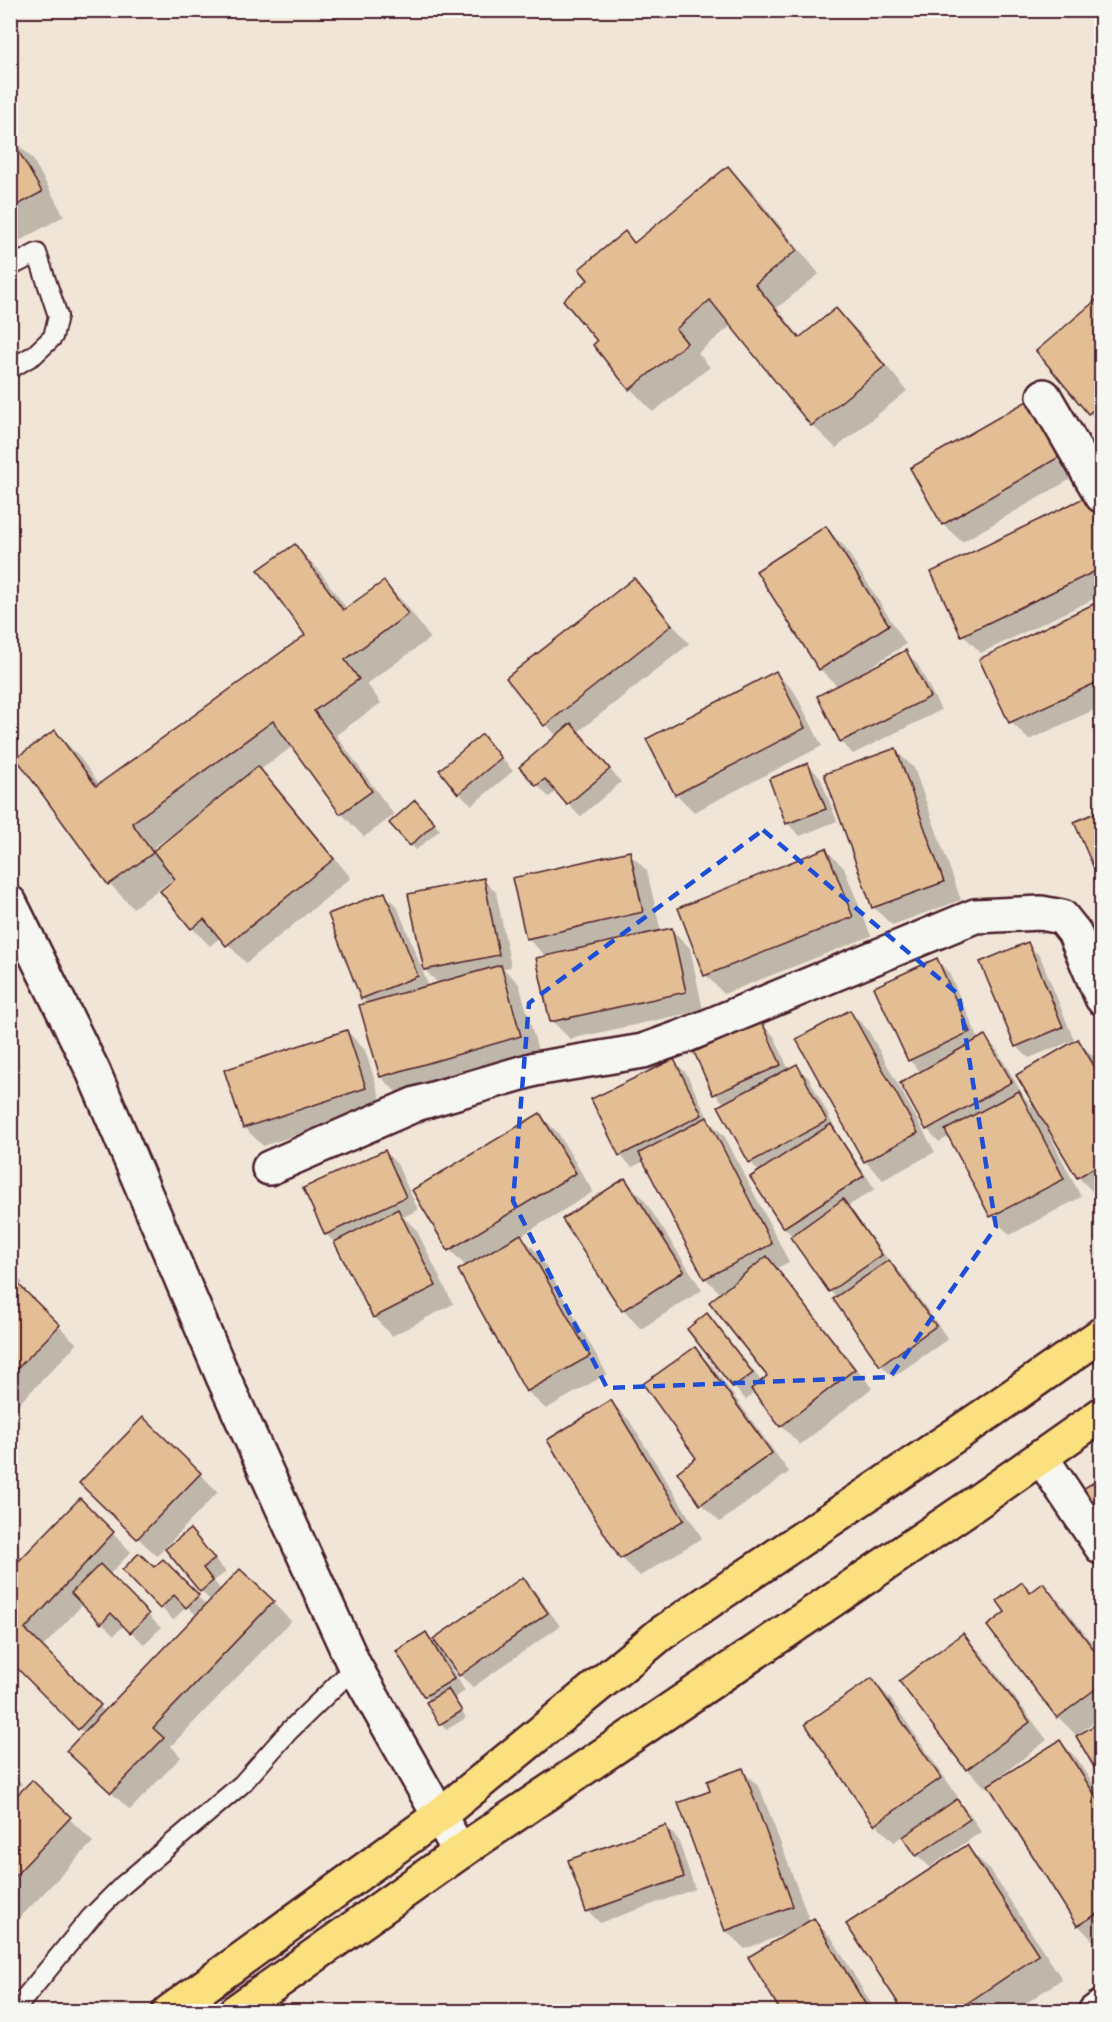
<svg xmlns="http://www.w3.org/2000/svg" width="1112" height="2022" font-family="Kalam,sans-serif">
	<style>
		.shadow { fill: #0003; fill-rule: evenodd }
		.building { fill: #e3be94; stroke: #4a1f2b; stroke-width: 1.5 }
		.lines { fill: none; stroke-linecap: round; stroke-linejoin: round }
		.lane-casing { stroke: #4a1f2b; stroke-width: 22 }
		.street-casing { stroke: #4a1f2b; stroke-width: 38 }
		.primary-casing { stroke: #4a1f2b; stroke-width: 38 }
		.lane { stroke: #f6f6f2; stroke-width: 18 }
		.street { stroke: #f6f6f2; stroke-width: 33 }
		.primary { stroke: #fbe080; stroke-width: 33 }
		.marked { fill: none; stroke: #1d4ed8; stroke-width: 4.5; stroke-dasharray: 12 8; stroke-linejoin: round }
	</style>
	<rect width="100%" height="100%" fill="#f0e5d6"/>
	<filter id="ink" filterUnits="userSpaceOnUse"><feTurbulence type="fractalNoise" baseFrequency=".0167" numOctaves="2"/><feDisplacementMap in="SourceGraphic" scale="12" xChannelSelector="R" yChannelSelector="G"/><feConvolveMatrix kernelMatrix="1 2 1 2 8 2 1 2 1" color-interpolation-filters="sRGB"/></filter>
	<g filter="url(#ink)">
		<g class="shadow">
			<path d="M 10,137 L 32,158 L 64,216 L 10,246 Z"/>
			<path d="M 728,168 L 752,191 L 819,274 L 777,308 L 801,338 L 836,310 L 860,333 L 907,391 L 836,448 L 812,425 L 732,325 L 698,353 L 710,367 L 653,412 L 630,388 L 599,342 L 590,280 L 625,233 L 635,244 Z"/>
			<path d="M 1102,297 L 1102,425 L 1089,413 Z"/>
			<path d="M 1034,399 L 1083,472 L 962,542 L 943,524 Z"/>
			<path d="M 1102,503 L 1102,595 L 981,653 L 963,635 Z"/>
			<path d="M 826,528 L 844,546 L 906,644 L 862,672 L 863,674 L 906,652 L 918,665 L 941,710 L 853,754 L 841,741 L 838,687 L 820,669 Z"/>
			<path d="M 295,546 L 318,569 L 347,609 L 384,582 L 407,606 L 430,638 L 367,684 L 381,703 L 336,735 L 394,815 L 364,837 L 341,813 L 293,746 L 260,770 L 276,786 L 351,878 L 246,963 L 221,937 L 210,946 L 192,928 L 176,877 L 133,908 L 110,884 L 18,758 L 55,732 L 78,755 L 100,785 L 307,636 ZM 171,835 L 173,837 L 156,850 L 154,847 Z"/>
			<path d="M 634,580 L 652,598 L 689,644 L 578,732 L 621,782 L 580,817 L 557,791 L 549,797 L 537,785 L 557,737 L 509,678 Z"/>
			<path d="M 1102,602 L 1102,706 L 1029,740 L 1011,722 Z"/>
			<path d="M 776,673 L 794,691 L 822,746 L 694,812 L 676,794 Z"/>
			<path d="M 482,736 L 513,771 L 472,805 L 459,793 Z"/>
			<path d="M 895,750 L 914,768 L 961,900 L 892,925 L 873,907 Z"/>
			<path d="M 808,765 L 820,777 L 837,821 L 800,836 L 787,823 Z"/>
			<path d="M 420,808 L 440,830 L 416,850 L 411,845 Z"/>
			<path d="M 826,850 L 844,868 L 871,936 L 724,994 L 706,975 L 680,908 Z"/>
			<path d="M 629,853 L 647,871 L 661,932 L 672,930 L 690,948 L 703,1010 L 570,1039 L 552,1021 L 547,957 L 527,938 Z"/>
			<path d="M 483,880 L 496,892 L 511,967 L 503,968 L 519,984 L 539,1054 L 399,1095 L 381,1077 L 368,1004 L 362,998 L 384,893 L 397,906 L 429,987 L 439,984 L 425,970 Z"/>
			<path d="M 1027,944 L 1040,956 L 1074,1040 L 1029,1058 L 1016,1046 Z"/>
			<path d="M 937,960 L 949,973 L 979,1040 L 985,1037 L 997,1050 L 1023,1095 L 1022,1096 L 1038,1112 L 1081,1197 L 1010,1235 L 991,1216 L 950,1136 L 939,1142 L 927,1129 L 902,1084 L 922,1073 L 909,1060 Z"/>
			<path d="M 850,1012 L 868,1030 L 935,1152 L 883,1180 L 865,1161 L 798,1040 Z"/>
			<path d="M 762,1024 L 774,1036 L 789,1070 L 796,1066 L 809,1078 L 838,1134 L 875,1189 L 848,1206 L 890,1262 L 902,1274 L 948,1339 L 893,1377 L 881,1365 L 837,1298 L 830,1291 L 793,1237 L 784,1227 L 760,1172 L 750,1162 L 725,1104 L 715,1094 Z"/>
			<path d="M 347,1031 L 365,1050 L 383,1106 L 263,1146 L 244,1127 Z"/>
			<path d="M 1078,1041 L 1096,1059 L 1102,1068 L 1102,1192 L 1096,1195 L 1078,1177 Z"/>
			<path d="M 674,1061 L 686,1073 L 710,1122 L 725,1137 L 789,1262 L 777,1268 L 872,1388 L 800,1445 L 782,1426 L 755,1392 L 746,1400 L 734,1387 L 689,1329 L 707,1315 L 719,1327 L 762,1382 L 769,1376 L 721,1294 L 705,1278 L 645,1161 L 632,1167 L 620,1155 Z"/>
			<path d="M 540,1115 L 558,1133 L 593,1192 L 521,1236 L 539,1254 L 607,1374 L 546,1409 L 527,1391 L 467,1267 L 450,1250 Z"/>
			<path d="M 385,1152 L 397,1164 L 418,1210 L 403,1217 L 416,1229 L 453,1304 L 392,1336 L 374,1317 L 338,1246 L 326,1234 L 305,1188 Z"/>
			<path d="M 625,1180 L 643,1198 L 702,1290 L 641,1329 L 623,1310 L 564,1219 Z"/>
			<path d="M 10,1270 L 23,1283 L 19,1287 L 77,1344 L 10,1413 Z"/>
			<path d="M 695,1349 L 713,1367 L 789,1472 L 720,1522 L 701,1504 L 679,1472 L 698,1458 Z"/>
			<path d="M 611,1402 L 629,1420 L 702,1538 L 640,1576 L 622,1558 L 549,1441 Z"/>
			<path d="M 200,1474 L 218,1492 L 157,1556 L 99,1501 Z"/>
			<path d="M 80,1500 L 131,1552 L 109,1575 L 161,1628 L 144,1644 L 124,1625 L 114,1635 L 83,1604 L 42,1648 L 105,1712 L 197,1616 L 187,1606 L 173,1620 L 125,1570 L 154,1569 L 163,1561 L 207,1606 L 211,1601 L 201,1591 L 190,1531 L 226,1572 L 214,1581 L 221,1590 L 273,1603 L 291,1621 L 171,1746 L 181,1757 L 130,1810 L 86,1769 L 85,1734 L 10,1659 L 10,1543 L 23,1559 Z"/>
			<path d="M 523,1579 L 535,1591 L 560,1626 L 473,1687 L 460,1675 L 447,1657 L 445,1658 L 465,1691 L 454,1698 L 466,1718 L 446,1730 L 441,1724 L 431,1701 L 425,1696 L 426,1634 L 438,1646 Z"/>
			<path d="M 1022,1584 L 1032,1594 L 1043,1585 L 1061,1603 L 1102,1656 L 1102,1716 L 1076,1735 L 1058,1717 L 1008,1612 Z"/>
			<path d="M 963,1635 L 981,1653 L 1047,1740 L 995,1780 L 997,1782 L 1060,1741 L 1078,1760 L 1102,1797 L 1102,1940 L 1096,1944 L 1078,1925 L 989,1784 L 985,1787 L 967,1769 Z"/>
			<path d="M 872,1680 L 890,1698 L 958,1797 L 955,1800 L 969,1813 L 981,1832 L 930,1867 L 917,1855 L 904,1835 L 894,1842 L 876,1824 Z"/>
			<path d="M 742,1770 L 760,1788 L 810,1922 L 813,1920 L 832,1938 L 876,2012 L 783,2012 L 790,1932 L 745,1949 L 726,1931 L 679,1804 L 712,1792 Z"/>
			<path d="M 10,1771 L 22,1784 L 10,1794 Z"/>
			<path d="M 32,1782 L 93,1842 L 10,1928 L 10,1794 L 15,1799 Z"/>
			<path d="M 666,1827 L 678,1839 L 695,1889 L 600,1923 L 588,1911 Z"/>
			<path d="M 967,1847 L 990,1870 L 1062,1979 L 1013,2012 L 906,2012 Z"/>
		</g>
		<g class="building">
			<path d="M 10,136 L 42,192 L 10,209 Z"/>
			<path d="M 728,166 L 797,250 L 755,284 L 799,338 L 836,308 L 885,366 L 811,426 L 710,300 L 676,329 L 687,343 L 629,390 L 593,345 L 597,341 L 563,300 L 588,280 L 579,269 L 625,231 L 634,243 Z"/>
			<path d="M 1102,295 L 1102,403 L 1088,414 L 1036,351 Z"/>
			<path d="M 1034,397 L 1066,453 L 942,525 L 910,468 Z"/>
			<path d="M 1094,493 L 1102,510 L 1102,568 L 961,636 L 931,572 Z"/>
			<path d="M 826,526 L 889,625 L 819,670 L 756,571 Z"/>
			<path d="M 295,544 L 343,610 L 384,581 L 408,614 L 345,660 L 359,679 L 314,711 L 372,791 L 340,814 L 273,721 L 132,823 L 153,853 L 108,885 L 16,758 L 55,730 L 96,786 L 305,635 L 258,570 Z"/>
			<path d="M 634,578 L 672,625 L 544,726 L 506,678 Z"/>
			<path d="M 1102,600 L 1102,680 L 1009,723 L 979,659 Z"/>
			<path d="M 906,650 L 930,697 L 840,742 L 817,696 Z"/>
			<path d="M 776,671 L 805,728 L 675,795 L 646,739 Z"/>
			<path d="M 571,723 L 610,769 L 567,805 L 545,779 L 536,786 L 519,767 Z"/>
			<path d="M 482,734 L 501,758 L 458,794 L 439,770 Z"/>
			<path d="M 896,748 L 944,882 L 872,908 L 824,774 Z"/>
			<path d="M 808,763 L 826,809 L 786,824 L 769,779 Z"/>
			<path d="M 258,766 L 334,859 L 226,946 L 204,919 L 191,929 L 160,891 L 175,879 L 153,851 Z"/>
			<path d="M 415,800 L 435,823 L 410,846 L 389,823 Z"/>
			<path d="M 1102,810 L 1102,887 L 1074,822 Z"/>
			<path d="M 826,848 L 853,917 L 704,976 L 678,908 Z"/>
			<path d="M 630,851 L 643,912 L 526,939 L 512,878 Z"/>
			<path d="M 484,878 L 499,955 L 424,970 L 408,894 Z"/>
			<path d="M 385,892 L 418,976 L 361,999 L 328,914 Z"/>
			<path d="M 672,928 L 686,992 L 550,1022 L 536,958 Z"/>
			<path d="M 1028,942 L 1063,1027 L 1015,1047 L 980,962 Z"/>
			<path d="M 937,958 L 970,1032 L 908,1061 L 874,987 Z"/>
			<path d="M 501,965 L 521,1036 L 380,1077 L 359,1005 Z"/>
			<path d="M 850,1010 L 918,1133 L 864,1162 L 796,1039 Z"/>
			<path d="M 762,1022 L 781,1065 L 713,1095 L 694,1052 Z"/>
			<path d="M 347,1030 L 366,1088 L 243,1128 L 224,1070 Z"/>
			<path d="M 985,1035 L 1012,1082 L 926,1130 L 900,1083 Z"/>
			<path d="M 1078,1039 L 1102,1079 L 1102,1163 L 1077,1178 L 1016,1075 Z"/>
			<path d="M 674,1059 L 702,1115 L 619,1156 L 591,1099 Z"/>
			<path d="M 797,1064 L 827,1121 L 749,1163 L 718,1106 Z"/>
			<path d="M 1019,1091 L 1064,1179 L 990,1217 L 945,1130 Z"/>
			<path d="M 540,1113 L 576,1173 L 448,1251 L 412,1190 Z"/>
			<path d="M 707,1117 L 772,1244 L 704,1279 L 639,1153 Z"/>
			<path d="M 831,1124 L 864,1176 L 783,1228 L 750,1177 Z"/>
			<path d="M 385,1150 L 406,1197 L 325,1235 L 303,1188 Z"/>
			<path d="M 625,1178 L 684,1271 L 622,1311 L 562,1219 Z"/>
			<path d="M 843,1199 L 882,1255 L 829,1292 L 790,1237 Z"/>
			<path d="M 398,1209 L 436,1286 L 373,1318 L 334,1242 Z"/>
			<path d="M 521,1234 L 590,1356 L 526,1392 L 458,1270 Z"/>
			<path d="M 767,1256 L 855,1369 L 780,1427 L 751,1389 L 767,1376 L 709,1302 Z"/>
			<path d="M 889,1260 L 936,1326 L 880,1366 L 833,1299 Z"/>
			<path d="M 13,1279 L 60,1325 L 10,1376 L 10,1281 Z"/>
			<path d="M 707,1313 L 753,1373 L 733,1388 L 687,1329 Z"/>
			<path d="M 695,1347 L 772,1453 L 700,1505 L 677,1472 L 696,1458 L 643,1384 Z"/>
			<path d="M 611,1400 L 684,1520 L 620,1559 L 547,1440 Z"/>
			<path d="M 143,1417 L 201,1473 L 137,1539 L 79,1483 Z"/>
			<path d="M 1102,1477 L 1102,1527 L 1078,1492 Z"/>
			<path d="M 80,1498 L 114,1532 L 25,1629 L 101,1705 L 78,1730 L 10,1661 L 10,1570 Z"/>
			<path d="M 190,1529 L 215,1559 L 203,1568 L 213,1581 L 200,1592 L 165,1549 Z"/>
			<path d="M 139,1553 L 154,1567 L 163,1559 L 199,1595 L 186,1608 L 174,1595 L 160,1609 L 122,1570 Z"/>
			<path d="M 100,1564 L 149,1614 L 130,1633 L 111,1613 L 101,1624 L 71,1593 Z"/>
			<path d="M 240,1569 L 274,1601 L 153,1728 L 164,1738 L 111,1793 L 66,1751 Z"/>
			<path d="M 523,1577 L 548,1613 L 459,1676 L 433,1639 Z"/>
			<path d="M 1022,1582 L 1030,1593 L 1043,1583 L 1102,1660 L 1102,1684 L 1057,1718 L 987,1626 L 1005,1612 L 997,1601 Z"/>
			<path d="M 426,1632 L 454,1679 L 424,1697 L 396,1651 Z"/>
			<path d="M 963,1633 L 1030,1722 L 966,1770 L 899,1681 Z"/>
			<path d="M 872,1678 L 941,1778 L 874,1825 L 805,1724 Z"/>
			<path d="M 448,1689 L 462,1711 L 439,1725 L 426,1702 Z"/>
			<path d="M 1102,1721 L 1102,1781 L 1076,1736 Z"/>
			<path d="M 1060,1740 L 1102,1806 L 1102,1911 L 1077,1926 L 988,1785 Z"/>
			<path d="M 743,1768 L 793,1906 L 725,1931 L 678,1803 L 710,1791 L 707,1781 Z"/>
			<path d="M 32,1780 L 71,1817 L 10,1881 L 10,1802 Z"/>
			<path d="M 957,1799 L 970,1819 L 916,1856 L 903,1837 Z"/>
			<path d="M 666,1825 L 684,1877 L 586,1912 L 568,1860 Z"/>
			<path d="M 967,1845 L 1039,1955 L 954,2012 L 904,2012 L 846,1924 Z"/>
			<path d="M 814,1918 L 870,2012 L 781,2012 L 748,1957 Z"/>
		</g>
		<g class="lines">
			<defs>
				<g id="lane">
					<path d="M 10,267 L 37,253 L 58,316 L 53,337 L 34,355 L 10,369"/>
					<path d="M 13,2012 L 91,1917 L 123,1885 L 242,1784 L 289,1731 L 355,1667"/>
				</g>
				<g id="street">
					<path d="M 1044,396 L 1102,496"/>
					<path d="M 10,903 L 93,1071 L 224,1379 L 355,1667 L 460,1852"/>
					<path d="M 269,1168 L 416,1104 L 535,1069 L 643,1051 L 682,1037 L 975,916 L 1041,913 L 1062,917 L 1074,932 L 1102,998"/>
					<path d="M 1041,1457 L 1102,1548"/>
					<path d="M 1095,2012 L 1102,2007"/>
				</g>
				<g id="primary">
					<path d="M 169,2012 L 440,1815 L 662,1633 L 991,1411 L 1102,1334"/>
					<path d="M 235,2012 L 460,1852 L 974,1504 L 1102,1414"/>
				</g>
			</defs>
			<use href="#lane" class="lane-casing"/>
			<use href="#street" class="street-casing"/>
			<use href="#primary" class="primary-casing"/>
			<use href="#lane" class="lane"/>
			<use href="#street" class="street"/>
			<use href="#primary" class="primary"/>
		</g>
	</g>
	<path class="marked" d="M 763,830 L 959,995 L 996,1227 L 890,1377 L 607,1388 L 513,1201 L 529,1003 Z"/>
	<rect width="1112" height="2022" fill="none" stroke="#f6f6f2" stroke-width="36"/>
	<rect x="18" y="18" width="1076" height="1986" fill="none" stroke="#4a1f2b" stroke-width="2" filter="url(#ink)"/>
</svg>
